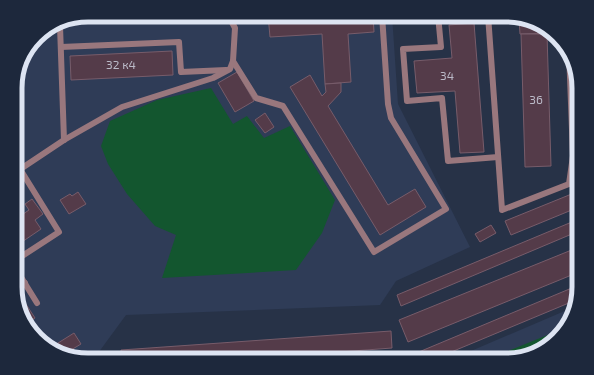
<svg xmlns="http://www.w3.org/2000/svg" width="594" height="375" font-family="'Exo 2',sans-serif">
	<style>
		.built { fill: #2f3c57 }
		.green { fill: #13562f }
		.building { fill: #543b49; stroke: #775c6a }
		.lines { fill: none; stroke-linecap: round; stroke-linejoin: round }
		.service { stroke: #99777d; stroke-width: 6 }
		.labels { text-anchor: middle; stroke-width: 3.5; stroke-linejoin: round; paint-order: stroke }
		.number-label { font-size: 12px; fill: #bbbac8 }
		.rim { fill: none; stroke: #dde4f2; stroke-width: 5 }
	</style>
	<rect width="100%" height="100%" fill="#273247"/>
	<g class="built">
		<path d="M 211,15 L 392,15 L 398,104 L 470,247 L 396,281 L 380,305 L 126,315 L 93,360 L 88,360 L 48,348 L 27,327 L 16,296 L 16,79 L 40,33 L 77,19 Z"/>
		<path d="M 574,307 L 567,327 L 543,350 L 510,360 L 450,360 Z"/>
	</g>
	<g class="green">
		<path d="M 211,88 L 233,124 L 247,116 L 264,138 L 290,126 L 335,200 L 322,233 L 296,270 L 162,278 L 176,235 L 155,226 L 127,194 L 108,164 L 101,146 L 110,121 L 157,100 Z"/>
		<path d="M 555,332 L 557,337 L 543,350 L 510,360 L 486,360 Z"/>
	</g>
	<g class="building">
		<path d="M 268,15 L 373,15 L 374,32 L 348,34 L 351,82 L 325,84 L 322,34 L 270,37 Z"/>
		<path d="M 519,19 L 546,27 L 552,33 L 520,34 Z"/>
		<path d="M 474,23 L 484,152 L 460,153 L 455,91 L 417,93 L 414,61 L 452,58 L 449,25 Z"/>
		<path d="M 521,34 L 547,34 L 551,166 L 525,167 Z"/>
		<path d="M 172,51 L 173,75 L 71,80 L 70,56 Z"/>
		<path d="M 237,72 L 254,101 L 235,112 L 218,83 Z"/>
		<path d="M 310,75 L 322,96 L 326,92 L 325,84 L 341,83 L 341,92 L 328,106 L 388,205 L 415,189 L 426,207 L 380,235 L 290,87 Z"/>
		<path d="M 265,113 L 274,127 L 265,133 L 255,120 Z"/>
		<path d="M 579,191 L 579,207 L 511,235 L 505,221 Z"/>
		<path d="M 78,192 L 86,204 L 69,214 L 60,200 L 70,194 L 72,196 Z"/>
		<path d="M 32,199 L 43,214 L 35,220 L 41,229 L 16,246 L 16,219 L 29,210 L 25,204 Z"/>
		<path d="M 579,219 L 579,231 L 401,306 L 397,295 Z"/>
		<path d="M 491,225 L 496,233 L 480,242 L 475,234 Z"/>
		<path d="M 579,247 L 579,272 L 408,342 L 399,320 Z"/>
		<path d="M 579,285 L 579,291 L 576,300 L 432,360 L 416,360 L 414,354 Z"/>
		<path d="M 22,298 L 35,318 L 26,324 L 17,301 Z"/>
		<path d="M 391,331 L 392,348 L 234,360 L 122,360 L 121,350 Z"/>
		<path d="M 74,333 L 81,344 L 66,353 L 50,348 Z"/>
	</g>
	<g class="lines">
		<g class="service">
			<path d="M 228,15 L 235,28 L 233,61 L 256,98 L 283,106 L 374,252 L 446,209 L 391,118 L 388,104 L 382,15"/>
			<path d="M 438,15 L 441,47 L 403,49 L 407,101 L 442,98 L 448,161 L 498,157"/>
			<path d="M 488,15 L 502,210 L 569,184 L 573,156 L 569,51"/>
			<path d="M 60,26 L 64,140"/>
			<path d="M 61,47 L 179,42 L 181,72 L 226,70"/>
			<path d="M 16,172 L 64,140 L 122,107 L 213,78 L 230,69 L 233,61"/>
			<path d="M 16,260 L 59,232 L 20,169"/>
			<path d="M 16,269 L 37,303"/>
			<path d="M 16,289 L 25,283"/>
		</g>
	</g>
	<g class="labels">
		<g class="number-label">
			<text x="121" y="69">32 к4</text>
			<text x="447" y="80">34</text>
			<text x="536" y="104">36</text>
		</g>
	</g>
	<path d="M0 0H594V375H0ZM88 22H506A66 66 0 0 1 572 88V287A66 66 0 0 1 506 353H88A66 66 0 0 1 22 287V88A66 66 0 0 1 88 22Z" fill="#1d283c" fill-rule="evenodd"/>
	<path class="rim" d="M88 22H506A66 66 0 0 1 572 88V287A66 66 0 0 1 506 353H88A66 66 0 0 1 22 287V88A66 66 0 0 1 88 22Z"/>
</svg>
